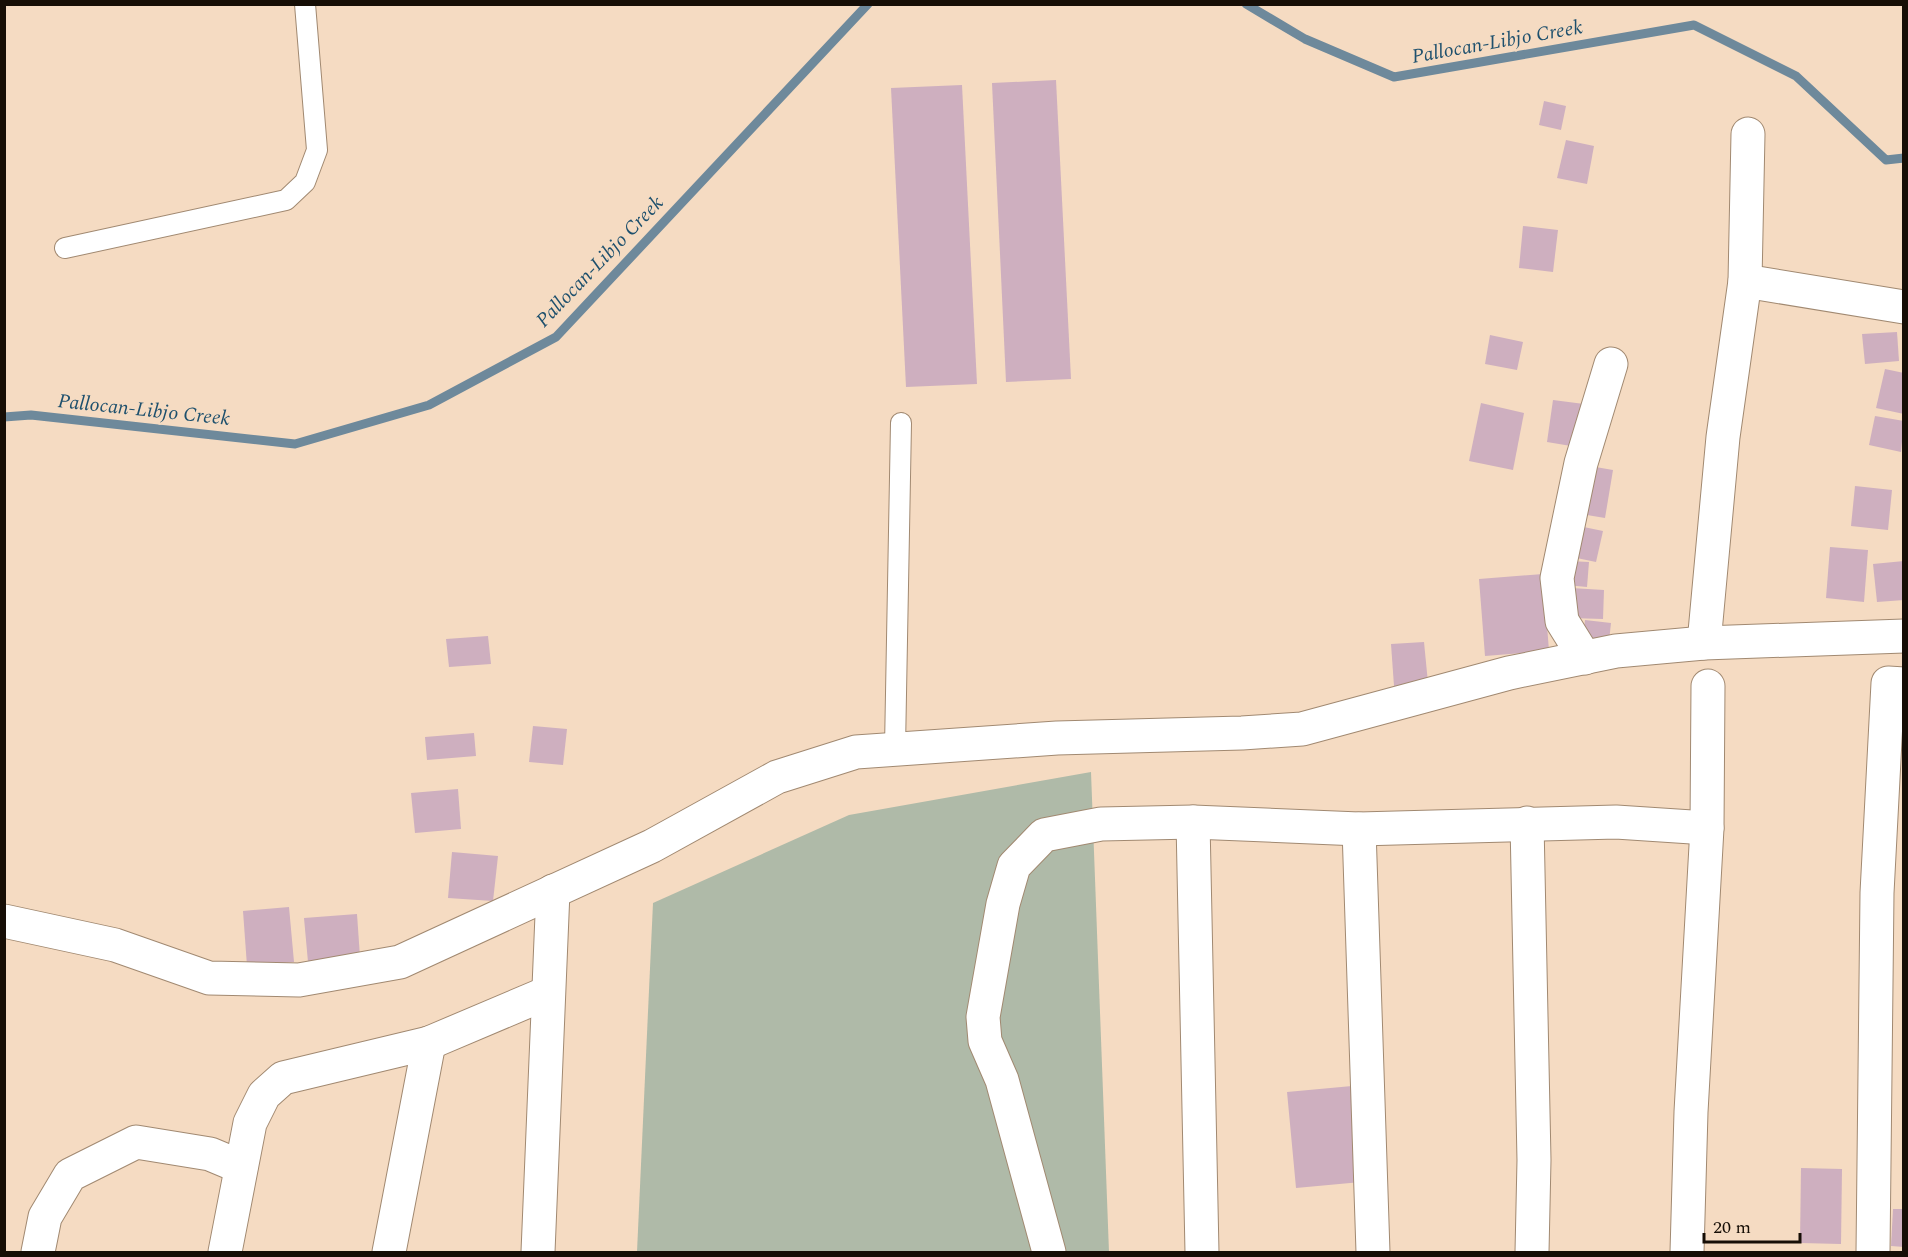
<svg xmlns="http://www.w3.org/2000/svg" width="1908" height="1257" font-family="Spectral,serif">
	<style>
		.green { fill: #afbaa8 }
		.lines { fill: none; stroke-linecap: round; stroke-linejoin: round }
		.stream { stroke: #6e899b; stroke-width: 9 }
		.building { fill: #ceafbf }
		.lane-casing { stroke: #a18971; stroke-width: 22 }
		.street-casing { stroke: #a18971; stroke-width: 35 }
		.lane { stroke: #fff; stroke-width: 20 }
		.street { stroke: #fff; stroke-width: 33 }
		.labels { text-anchor: middle; stroke-width: 4.5; stroke-linejoin: round; paint-order: stroke }
		.water-label { font-size: 20px; font-style: italic; fill: #1e506d; stroke: #f5dbc2 }
	</style>
	<rect width="100%" height="100%" fill="#f5dbc2"/>
	<path class="green" d="M 1091,772 L 1109,1252 L 637,1252 L 653,903 L 849,815 Z"/>
	<g class="lines">
		<g class="stream">
			<path d="M 1246,4 L 1305,39 L 1394,77 L 1694,25 L 1796,76 L 1886,160 L 1904,158"/>
			<path d="M 4,417 L 31,415 L 295,444 L 429,405 L 556,337 L 868,4"/>
		</g>
	</g>
	<g class="building">
		<path d="M 1056,80 L 1071,379 L 1006,382 L 992,83 Z"/>
		<path d="M 962,85 L 977,384 L 906,387 L 891,88 Z"/>
		<path d="M 1544,101 L 1566,106 L 1561,130 L 1539,125 Z"/>
		<path d="M 1566,140 L 1594,146 L 1587,184 L 1557,178 Z"/>
		<path d="M 1523,226 L 1558,230 L 1553,272 L 1519,268 Z"/>
		<path d="M 1897,332 L 1899,361 L 1865,364 L 1862,334 Z"/>
		<path d="M 1490,335 L 1523,342 L 1517,370 L 1485,364 Z"/>
		<path d="M 1885,369 L 1904,373 L 1904,414 L 1876,408 Z"/>
		<path d="M 1553,400 L 1584,404 L 1577,447 L 1547,442 Z"/>
		<path d="M 1481,403 L 1524,413 L 1513,470 L 1469,461 Z"/>
		<path d="M 1875,416 L 1904,421 L 1901,452 L 1869,445 Z"/>
		<path d="M 1584,465 L 1613,470 L 1605,518 L 1575,513 Z"/>
		<path d="M 1855,486 L 1892,490 L 1888,530 L 1851,526 Z"/>
		<path d="M 1574,525 L 1603,531 L 1596,562 L 1567,556 Z"/>
		<path d="M 1830,547 L 1868,550 L 1864,602 L 1826,598 Z"/>
		<path d="M 1569,561 L 1589,562 L 1587,587 L 1566,585 Z"/>
		<path d="M 1904,561 L 1904,600 L 1877,602 L 1873,564 Z"/>
		<path d="M 1543,574 L 1549,651 L 1485,656 L 1479,579 Z"/>
		<path d="M 1571,588 L 1604,590 L 1603,619 L 1570,618 Z"/>
		<path d="M 1585,620 L 1611,623 L 1608,650 L 1582,648 Z"/>
		<path d="M 488,636 L 491,664 L 449,667 L 446,639 Z"/>
		<path d="M 1424,642 L 1428,683 L 1394,686 L 1391,644 Z"/>
		<path d="M 533,726 L 567,729 L 563,765 L 529,762 Z"/>
		<path d="M 474,733 L 476,756 L 427,760 L 425,737 Z"/>
		<path d="M 458,789 L 461,829 L 415,833 L 411,793 Z"/>
		<path d="M 452,852 L 498,856 L 493,901 L 448,898 Z"/>
		<path d="M 289,907 L 294,962 L 247,966 L 243,911 Z"/>
		<path d="M 357,914 L 360,957 L 308,962 L 304,918 Z"/>
		<path d="M 1352,1086 L 1361,1182 L 1296,1188 L 1287,1092 Z"/>
		<path d="M 1801,1168 L 1842,1169 L 1841,1244 L 1800,1243 Z"/>
		<path d="M 1893,1209 L 1904,1209 L 1904,1247 L 1891,1246 Z"/>
	</g>
	<g class="lines">
		<defs>
			<g id="lane">
				<path d="M 65,248 L 286,200 L 305,182 L 317,150 L 305,4"/>
				<path d="M 895,748 L 901,423"/>
			</g>
			<g id="street">
				<path d="M 1745,281 L 1904,307"/>
				<path d="M 1704,643 L 1723,437 L 1745,281 L 1748,134"/>
				<path d="M 1585,658 L 1562,621 L 1557,578 L 1581,463 L 1611,364"/>
				<path d="M 1193,822 L 1202,1252"/>
				<path d="M 1527,823 L 1534,1160 L 1532,1252"/>
				<path d="M 1359,829 L 1373,1252"/>
				<path d="M 4,921 L 115,945 L 209,978 L 299,980 L 400,962 L 652,846 L 777,777 L 856,752 L 1057,738 L 1242,733 L 1302,729 L 1509,673 L 1616,651 L 1704,643 L 1904,636"/>
				<path d="M 38,1252 L 45,1217 L 70,1175 L 136,1142 L 210,1154 L 241,1167"/>
				<path d="M 225,1252 L 250,1123 L 264,1095 L 283,1078 L 429,1043 L 547,993"/>
				<path d="M 389,1252 L 429,1043"/>
				<path d="M 538,1252 L 553,891"/>
				<path d="M 1049,1252 L 1002,1080 L 985,1041 L 983,1017 L 1003,904 L 1014,866 L 1044,835 L 1101,824 L 1193,822 L 1359,829 L 1616,822 L 1707,828"/>
				<path d="M 1687,1252 L 1691,1112 L 1707,828 L 1708,686"/>
				<path d="M 1873,1252 L 1877,893 L 1888,683 L 1904,684"/>
			</g>
		</defs>
		<use href="#lane" class="lane-casing"/>
		<use href="#street" class="street-casing"/>
		<use href="#lane" class="lane"/>
		<use href="#street" class="street"/>
	</g>
	<g class="labels">
		<g class="water-label">
			<text transform="translate(1497 41) rotate(-10)" y="7">Pallocan-Libjo Creek</text>
			<text transform="translate(599 261) rotate(-46)" y="7">Pallocan-Libjo Creek</text>
			<text transform="translate(144 409) rotate(6)" y="7">Pallocan-Libjo Creek</text>
		</g>
	</g>
	<rect width="1908" height="1257" fill="none" stroke="#160e06" stroke-width="12"/>
	<path d="M1704 1233v9h96v-9" fill="none" stroke="#160e06" stroke-width="3"/>
	<text x="1713" y="1233" font-size="18" fill="#160e06" stroke="#f5dbc2" stroke-width="4.5" paint-order="stroke">20 m</text>
</svg>
